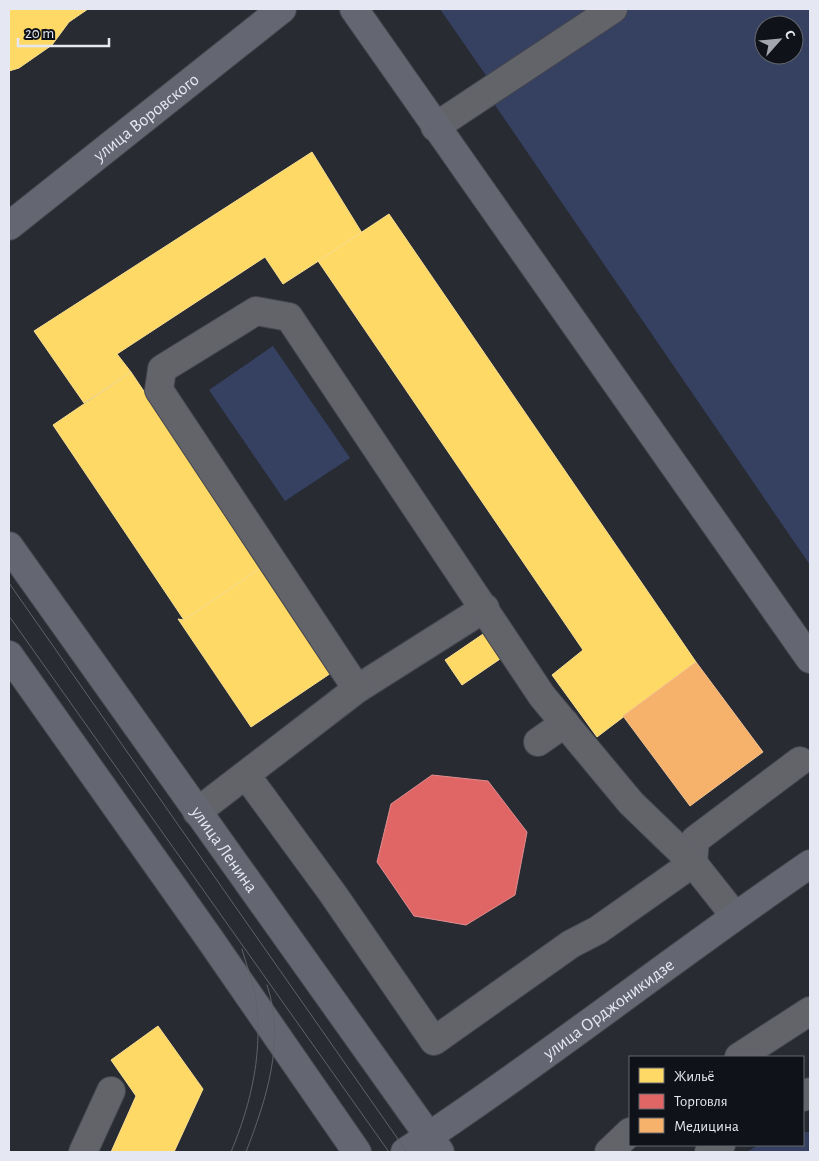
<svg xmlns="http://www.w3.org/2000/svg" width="819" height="1161" font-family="'Alegreya Sans',sans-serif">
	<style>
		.green { fill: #364162; fill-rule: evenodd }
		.homes { fill: #ffd966; stroke: #f7de90 }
		.shops { fill: #e06666; stroke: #e28d90 }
		.health { fill: #f6b26b; stroke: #f1c294 }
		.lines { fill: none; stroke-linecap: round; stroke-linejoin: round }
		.minor-casing { stroke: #44464d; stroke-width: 30 }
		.major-casing { stroke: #44464d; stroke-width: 30 }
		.minor { stroke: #62646a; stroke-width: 28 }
		.major { stroke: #646772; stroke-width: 28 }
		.tram { stroke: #5f6268; stroke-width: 1 }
		.labels { text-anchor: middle; stroke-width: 5; stroke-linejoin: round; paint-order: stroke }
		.street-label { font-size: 18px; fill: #e5e8f2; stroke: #0f1218 }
	</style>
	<rect width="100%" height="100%" fill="#282b32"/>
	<g class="green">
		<path d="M 440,9 L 810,9 L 810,565 L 486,92 L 494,87 ZM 764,25 L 794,25 L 794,55 L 764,55 Z"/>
		<path d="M 273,346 L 350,458 L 285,501 L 209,390 Z"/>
		<path d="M 803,1132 L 810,1132 L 810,1152 L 747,1152 L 758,1145 L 803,1145 Z"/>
	</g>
	<g class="homes">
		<path d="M 9,9 L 88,9 L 69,22 L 52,45 L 19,68 L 9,71 Z"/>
		<path d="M 312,152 L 362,233 L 283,284 L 265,257 L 117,354 L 131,372 L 84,403 L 34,331 Z"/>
		<path d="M 389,214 L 696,662 L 597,737 L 552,675 L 583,650 L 318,261 Z"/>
		<path d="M 131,372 L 262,567 L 184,620 L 53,425 Z"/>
		<path d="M 262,567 L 334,671 L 251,727 L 178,619 L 184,620 Z"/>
		<path d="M 486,632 L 503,657 L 462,685 L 445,660 Z"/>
		<path d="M 158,1026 L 203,1089 L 174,1152 L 111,1152 L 136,1096 L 111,1060 Z"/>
	</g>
	<path class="shops" d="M 432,775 L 488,781 L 527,832 L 515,895 L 466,925 L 414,916 L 377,862 L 391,804 Z"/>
	<path class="health" d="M 696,662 L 763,752 L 690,806 L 623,716 Z"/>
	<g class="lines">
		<defs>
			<g id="minor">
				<path d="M 435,127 L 613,9"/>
				<path d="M 357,689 L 485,608"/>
				<path d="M 538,742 L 565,723"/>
				<path d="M 246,775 L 333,894 L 434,1041 L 571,944 L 598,930 L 693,863 L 695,840 L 800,761"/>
				<path d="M 197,812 L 357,689 L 159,390 L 162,369 L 256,311 L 289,317 L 542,696 L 631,803 L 693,863 L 735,916"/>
				<path d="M 739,1057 L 810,1011"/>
				<path d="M 803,1097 L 810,1092"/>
				<path d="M 83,1152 L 111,1091"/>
				<path d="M 609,1152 L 630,1132"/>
				<path d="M 709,1152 L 721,1145"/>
			</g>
			<g id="major">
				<path d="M 354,9 L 810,659"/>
				<path id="s1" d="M 9,226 L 282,9"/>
				<path id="s2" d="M 9,546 L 440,1152"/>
				<path d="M 9,655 L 207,935 L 357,1152"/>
				<path id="s3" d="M 405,1152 C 543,1061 673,958 810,864"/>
			</g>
		</defs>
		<use href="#minor" class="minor-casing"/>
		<use href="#major" class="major-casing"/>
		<use href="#minor" class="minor"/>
		<use href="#major" class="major"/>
		<g class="tram">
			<path d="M 9,583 L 407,1152"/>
			<path d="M 9,616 L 389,1152"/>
			<path d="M 231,1152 C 252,1102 264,1048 255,994 C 252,979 246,964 242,949"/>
			<path d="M 246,1152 C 266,1100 286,1041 267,985"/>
		</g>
	</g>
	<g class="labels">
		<g class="street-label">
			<text dy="6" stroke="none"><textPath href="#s1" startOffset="175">улица Воровского</textPath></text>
			<text dy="6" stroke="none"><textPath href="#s2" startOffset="372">улица Ленина</textPath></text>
			<text dy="6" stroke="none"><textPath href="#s3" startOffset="249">улица Орджоникидзе</textPath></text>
		</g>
	</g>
	<rect width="819" height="1161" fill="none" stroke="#e5e8f2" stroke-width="20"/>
	<rect x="629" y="1056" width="175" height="90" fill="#0f1218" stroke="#65686f"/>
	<rect x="639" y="1068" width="25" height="15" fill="#ffd966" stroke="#65686f"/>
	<text x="674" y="1081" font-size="15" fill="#e5e8f2">Жильё</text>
	<rect x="639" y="1094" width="25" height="15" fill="#e06666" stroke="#65686f"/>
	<text x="674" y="1106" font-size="15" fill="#e5e8f2">Торговля</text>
	<rect x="639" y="1118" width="25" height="15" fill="#f6b26b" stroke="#65686f"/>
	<text x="674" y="1131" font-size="15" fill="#e5e8f2">Медицина</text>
	<g transform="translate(779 40) rotate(63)"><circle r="24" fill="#0f1218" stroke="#65686f"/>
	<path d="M0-4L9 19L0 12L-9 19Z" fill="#a3a6af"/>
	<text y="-8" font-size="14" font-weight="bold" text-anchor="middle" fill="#e5e8f2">С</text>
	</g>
	<path d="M18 38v8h91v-8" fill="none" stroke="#e5e8f2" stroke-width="2.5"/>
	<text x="25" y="38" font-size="15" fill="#e5e8f2" stroke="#0f1218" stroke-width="4" paint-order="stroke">20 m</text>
</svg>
